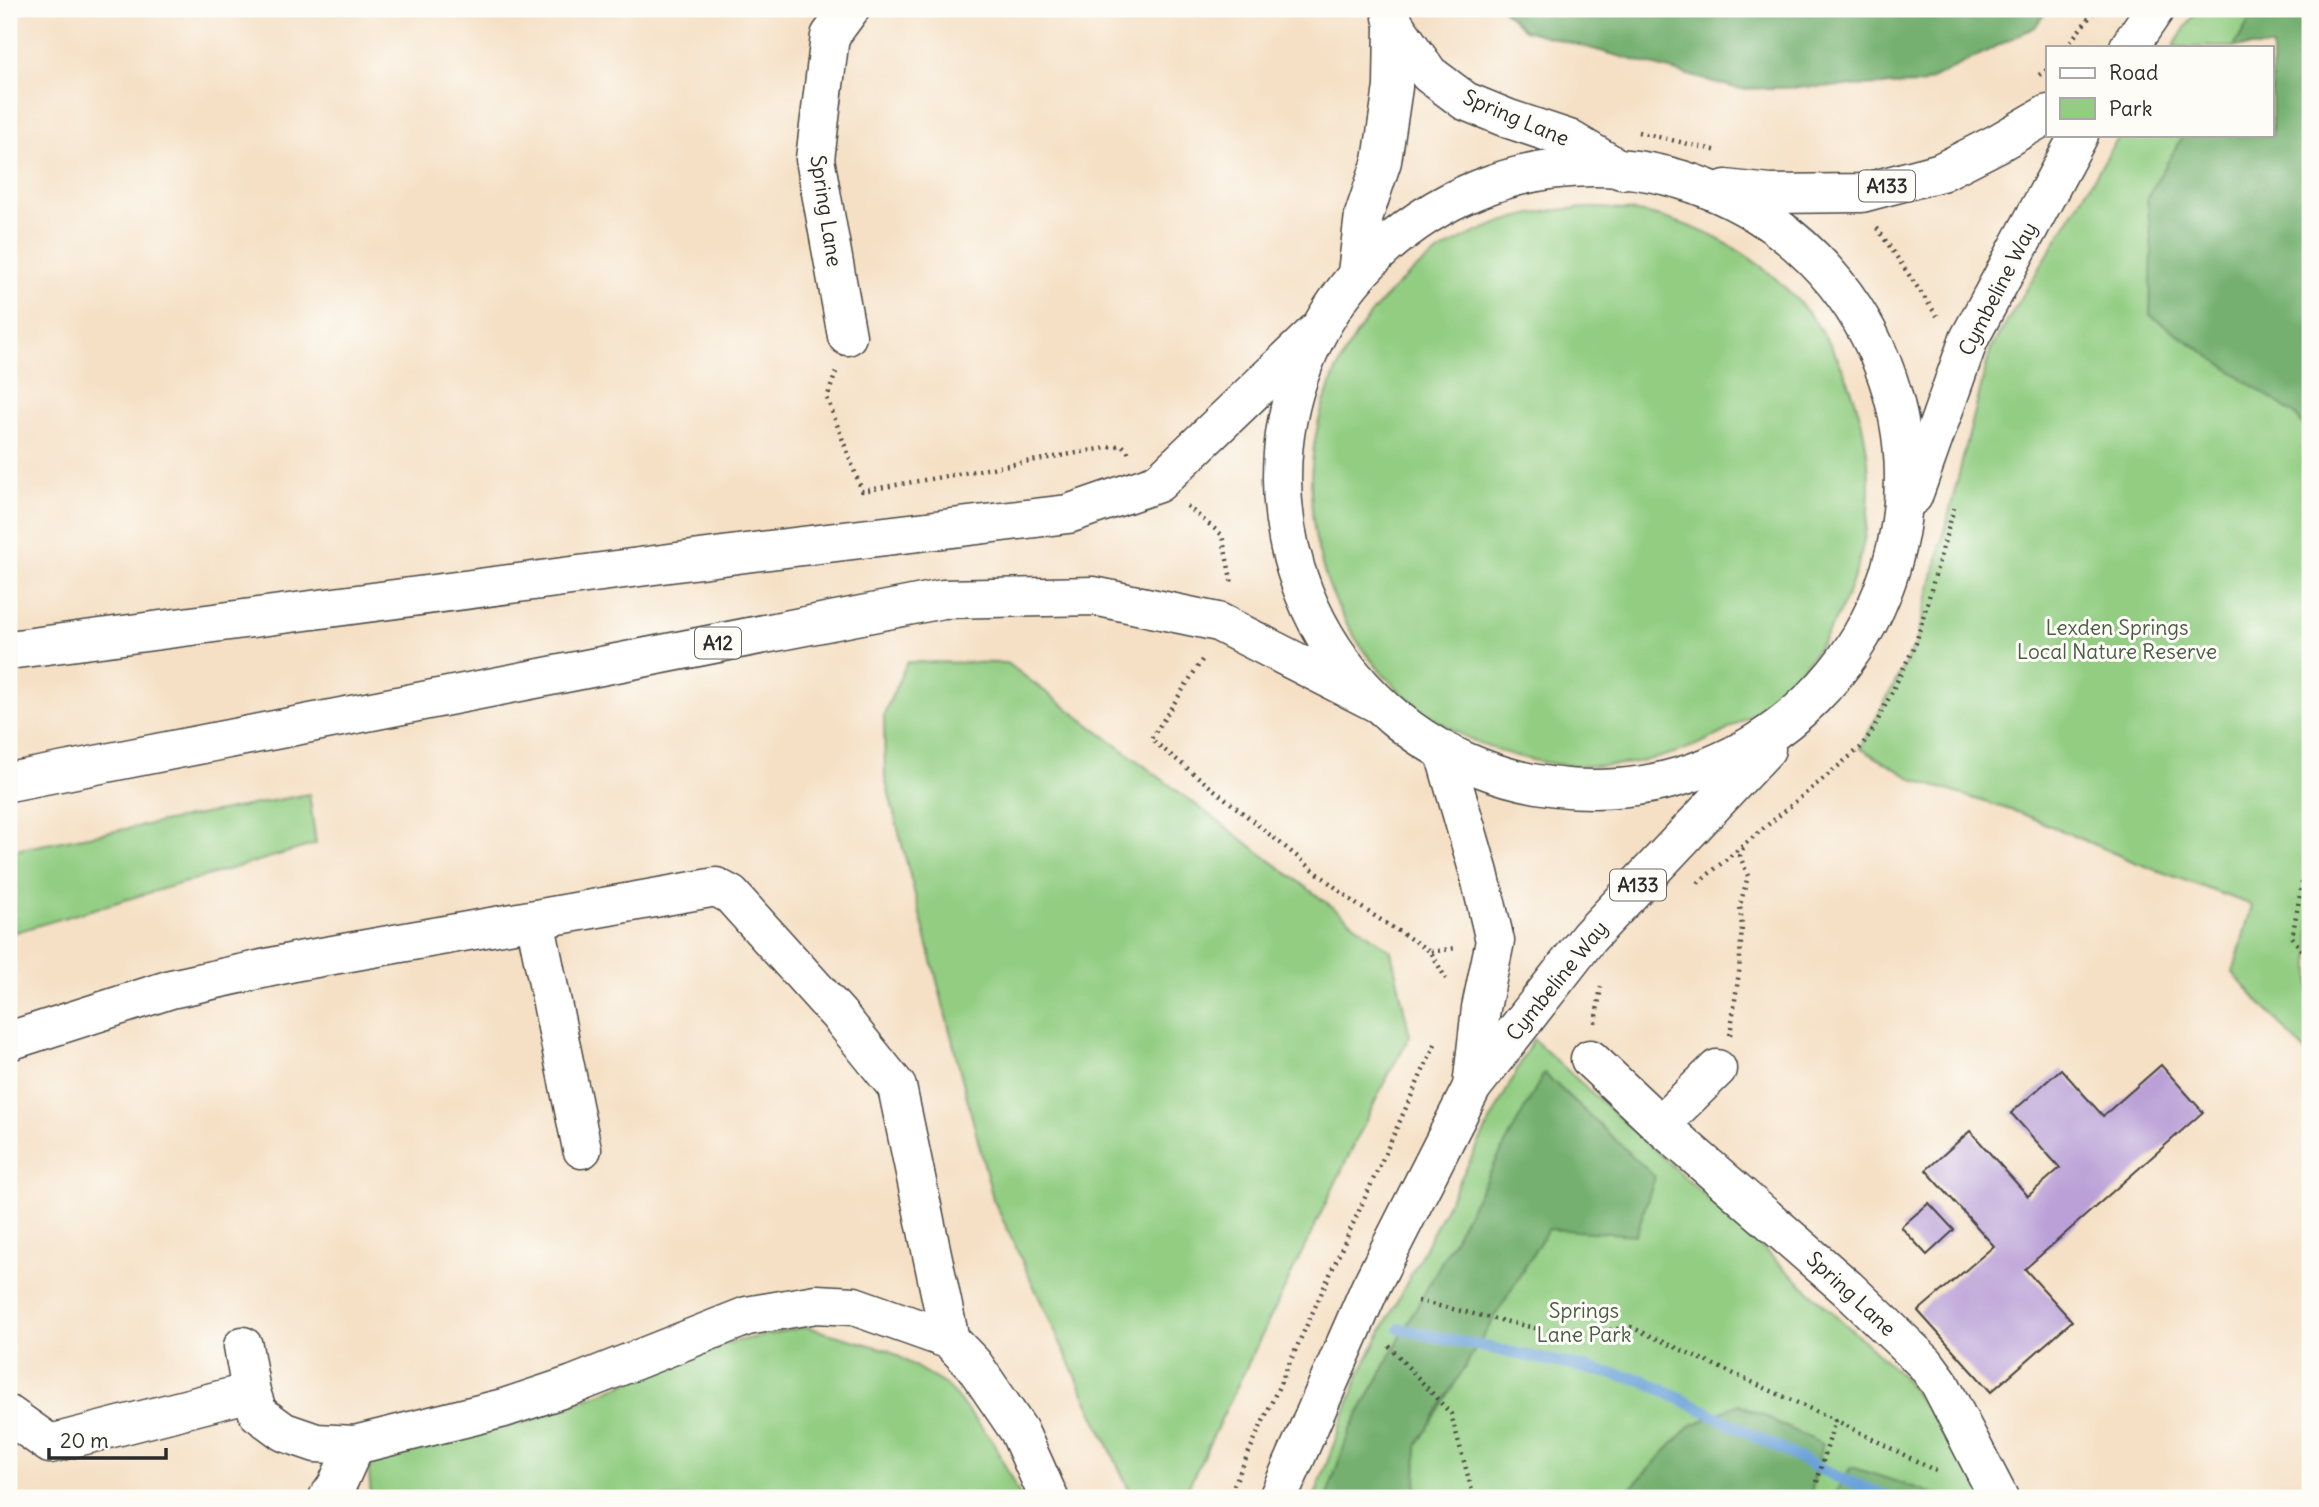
<svg xmlns="http://www.w3.org/2000/svg" width="2319" height="1507" font-family="Delius,sans-serif">
	<style>
		.green { fill: #92cd82; stroke: #5e7c56; stroke-width: 2 }
		.forest { fill: #75b070; stroke: #506e4e; stroke-width: 2 }
		.lines { fill: none; stroke-linecap: round; stroke-linejoin: round }
		.stream { stroke: #6ba1d8; stroke-width: 12 }
		.building { fill: #baa0d7 }
		.minor-casing { stroke: #494642; stroke-width: 41 }
		.major-casing { stroke: #494642; stroke-width: 41 }
		.highway-casing { stroke: #494642; stroke-width: 41 }
		.path { stroke: #494642; stroke-width: 4.5; stroke-dasharray: 2 5; stroke-linecap: butt }
		.minor { stroke: #fff; stroke-width: 38 }
		.major { stroke: #fff; stroke-width: 38 }
		.highway { stroke: #fff; stroke-width: 38 }
		.labels { text-anchor: middle; stroke-width: 6; stroke-linejoin: round; paint-order: stroke }
		.shield { fill: #fdfcf7; stroke: #6a6a68; stroke-width: 2 }
		.shield-label { font-size: 19px; font-weight: bold; fill: #2b2b2b }
		.street-label { font-size: 21px; fill: #2b2b2b; stroke: #fdfcf7 }
		.park-label { font-size: 21px; fill: #4a5c45; stroke: #fdfcf7 }
	</style>
	<rect width="100%" height="100%" fill="#fdfcf7"/>
	<filter id="ink" filterUnits="userSpaceOnUse"><feTurbulence type="fractalNoise" baseFrequency=".0143" numOctaves="2"/><feDisplacementMap in="SourceGraphic" scale="14" xChannelSelector="R" yChannelSelector="G"/><feConvolveMatrix kernelMatrix="1 2 1 2 8 2 1 2 1" color-interpolation-filters="sRGB"/></filter>
	<filter id="wash" filterUnits="userSpaceOnUse"><feTurbulence type="fractalNoise" baseFrequency=".00686" numOctaves="4" result="noise"/><feDisplacementMap in="SourceGraphic" scale="28" xChannelSelector="R" yChannelSelector="G"/><feGaussianBlur stdDeviation="1.57" result="paint"/><feColorMatrix in="noise" values="0 0 0 0 0 0 0 0 0 0 0 0 0 0 0 0 0 1.4 0 .05"/><feComposite in="paint" operator="in"/></filter>
	<g filter="url(#wash)">
		<rect width="100%" height="100%" fill="#f5e0c5"/>
		<g class="green">
			<path d="M 2197,9 L 2310,9 L 2310,1057 L 2233,973 L 2252,905 L 2132,861 L 2023,814 L 1915,780 L 1860,748 L 1916,643 L 1991,348 L 2120,135 L 2272,135 L 2272,47 L 2173,47 Z"/>
			<circle cx="1590" cy="487" r="279"/>
			<path d="M 907,662 L 1007,663 L 1391,951 L 1410,1036 L 1386,1079 L 1183,1498 L 1133,1498 L 993,1199 L 885,778 L 884,714 Z"/>
			<path d="M 309,794 L 316,844 L 9,934 L 9,851 Z"/>
			<path d="M 1533,1039 L 1900,1374 L 1989,1492 L 1999,1498 L 1314,1498 L 1359,1375 Z"/>
			<path d="M 806,1327 L 888,1350 L 947,1386 L 992,1440 L 1021,1498 L 371,1498 L 368,1459 L 531,1421 L 727,1343 Z"/>
		</g>
		<g class="forest">
			<path d="M 1502,9 L 2048,9 L 2035,27 L 1922,84 L 1739,89 L 1524,30 Z"/>
			<path d="M 2256,9 L 2310,9 L 2310,434 L 2294,414 L 2150,315 L 2152,251 L 2147,198 L 2183,135 L 2272,135 L 2272,47 L 2234,47 Z"/>
			<path d="M 1544,1073 L 1655,1177 L 1636,1235 L 1548,1229 L 1417,1446 L 1416,1498 L 1326,1498 L 1350,1430 Z"/>
			<path d="M 1739,1404 L 1822,1444 L 1810,1498 L 1621,1498 L 1690,1426 Z"/>
			<path d="M 1851,1467 L 1947,1498 L 1836,1498 L 1834,1495 Z"/>
		</g>
		<g class="lines">
			<path class="stream" d="M 1400,1329 L 1642,1380 L 1835,1476 L 1890,1498"/>
		</g>
		<g id="blocks">
			<g class="building">
				<path d="M 2161,1065 L 2203,1112 L 2025,1269 L 2072,1321 L 1991,1392 L 1918,1311 L 1994,1246 L 1926,1170 L 1970,1131 L 2028,1196 L 2060,1168 L 2011,1113 L 2061,1069 L 2103,1116 Z"/>
				<path d="M 1929,1203 L 1954,1230 L 1927,1255 L 1901,1227 Z"/>
			</g>
		</g>
	</g>
	<g filter="url(#ink)">
		<use href="#blocks" fill-opacity="0" stroke="#494642" stroke-width="2"/>
		<g class="lines">
			<defs>
				<g id="minor">
					<path d="M 1394,24 L 1429,74 L 1465,101 L 1509,119 L 1569,139 L 1621,170"/>
					<path d="M 1357,273 L 1364,215 L 1382,161 L 1393,87 L 1394,24 L 1392,17"/>
					<path d="M 847,336 L 815,159 L 830,36 L 850,9"/>
					<path d="M 535,920 L 582,1149"/>
					<path d="M 9,1041 L 171,989 L 299,961 L 716,887 L 731,895 L 839,1015 L 897,1087 L 950,1340"/>
					<path d="M 1590,1059 L 1660,1125 L 1847,1288 L 1925,1363 L 1939,1382 L 1999,1498"/>
					<path d="M 1660,1125 L 1717,1069"/>
					<path d="M 243,1346 L 251,1392 L 258,1413 L 284,1432 L 316,1443 L 355,1445 L 504,1408 L 573,1385 L 747,1316 L 816,1304 L 854,1306 L 950,1340 L 974,1365 L 1019,1431 L 1049,1498"/>
					<path d="M 9,1415 L 50,1444 L 251,1392"/>
					<path d="M 328,1498 L 336,1487 L 355,1445"/>
				</g>
				<g id="major">
					<path d="M 2129,47 L 2155,9"/>
					<circle cx="1593" cy="478" r="311"/>
					<path d="M 1726,189 L 1770,194 L 1862,193 L 1941,172 L 1998,143 L 2048,114"/>
					<path d="M 1913,496 L 1969,339 L 2079,135"/>
					<path d="M 1444,752 L 1479,873 L 1495,941 L 1481,1008 L 1472,1087"/>
					<path d="M 1278,1498 L 1370,1288 L 1472,1087 L 1589,937 L 1766,749"/>
				</g>
				<g id="highway">
					<path d="M 9,650 L 753,552 L 1068,514 L 1158,483 L 1320,328"/>
					<path d="M 9,782 L 943,599 L 1094,596 L 1218,622 L 1377,703"/>
				</g>
			</defs>
			<use href="#minor" class="minor-casing"/>
			<use href="#major" class="major-casing"/>
			<use href="#highway" class="highway-casing"/>
			<g class="path">
				<path d="M 2066,47 L 2096,9"/>
				<path d="M 2039,75 L 2048,69"/>
				<path d="M 1638,132 L 1718,151"/>
				<path d="M 1877,228 L 1937,316"/>
				<path d="M 836,372 L 827,398 L 862,491 L 1122,445 L 1129,453"/>
				<path d="M 1187,506 L 1222,535 L 1232,584"/>
				<path d="M 1202,660 L 1151,739 L 1356,904 L 1431,952 L 1446,979"/>
				<path d="M 2310,841 L 2292,937 L 2310,962"/>
				<path d="M 1698,883 L 1860,748 L 1873,730 L 1916,643 L 1954,508"/>
				<path d="M 1431,952 L 1455,948"/>
				<path d="M 1595,1023 L 1601,987"/>
				<path d="M 1730,1035 L 1739,972 L 1742,927 L 1740,905 L 1748,876 L 1740,856 L 1743,848"/>
				<path d="M 1418,1301 L 1569,1336 L 1631,1327 L 1835,1420 L 1940,1473"/>
				<path d="M 1389,1346 L 1451,1414 L 1474,1498"/>
				<path d="M 1817,1482 L 1835,1420"/>
				<path d="M 1228,1498 L 1435,1044"/>
			</g>
			<use href="#minor" class="minor"/>
			<use href="#major" class="major"/>
			<use href="#highway" class="highway"/>
		</g>
	</g>
	<g class="labels">
		<g class="shield">
			<rect x="1859" y="170.5" width="56" height="31" rx="5"/>
			<rect x="695" y="627.5" width="46" height="31" rx="5"/>
			<rect x="1610" y="869.5" width="56" height="31" rx="5"/>
		</g>
		<g class="shield-label">
			<text x="1887" y="193">A133</text>
			<text x="718" y="650">A12</text>
			<text x="1638" y="892">A133</text>
		</g>
		<g class="street-label">
			<text transform="translate(1516 118) rotate(23)" y="7">Spring Lane</text>
			<text transform="translate(826 211) rotate(81)" y="7">Spring Lane</text>
			<text transform="translate(1998 289) rotate(-63)" y="7">Cymbeline Way</text>
			<text transform="translate(1557 981) rotate(-51)" y="7">Cymbeline Way</text>
			<text transform="translate(1851 1294) rotate(43)" y="7">Spring Lane</text>
		</g>
		<g class="park-label">
			<text x="2117" y="635">Lexden Springs<tspan x="2117" dy="24">Local Nature Reserve</tspan></text>
			<text x="1584" y="1318">Springs<tspan x="1584" dy="24">Lane Park</tspan></text>
		</g>
	</g>
	<rect width="2319" height="1507" fill="none" stroke="#fdfcf7" stroke-width="35"/>
	<rect x="2046" y="46" width="228" height="91" fill="#fdfcf7" stroke="#a9a8a5" stroke-width="2"/>
	<rect x="2060" y="68" width="35" height="10" fill="#ffffff" stroke="#a9a8a5" stroke-width="2"/>
	<text x="2109" y="80" font-size="21" fill="#2b2b2b">Road</text>
	<rect x="2060" y="98" width="35" height="21" fill="#92cd82" stroke="#a9a8a5" stroke-width="2"/>
	<text x="2109" y="116" font-size="21" fill="#2b2b2b">Park</text>
	<path d="M49 1448v10h117v-10" fill="none" stroke="#2b2b2b" stroke-width="3.5"/>
	<text x="60" y="1448" font-size="21" fill="#2b2b2b" stroke="#fdfcf7" stroke-width="5" paint-order="stroke">20 m</text>
</svg>
